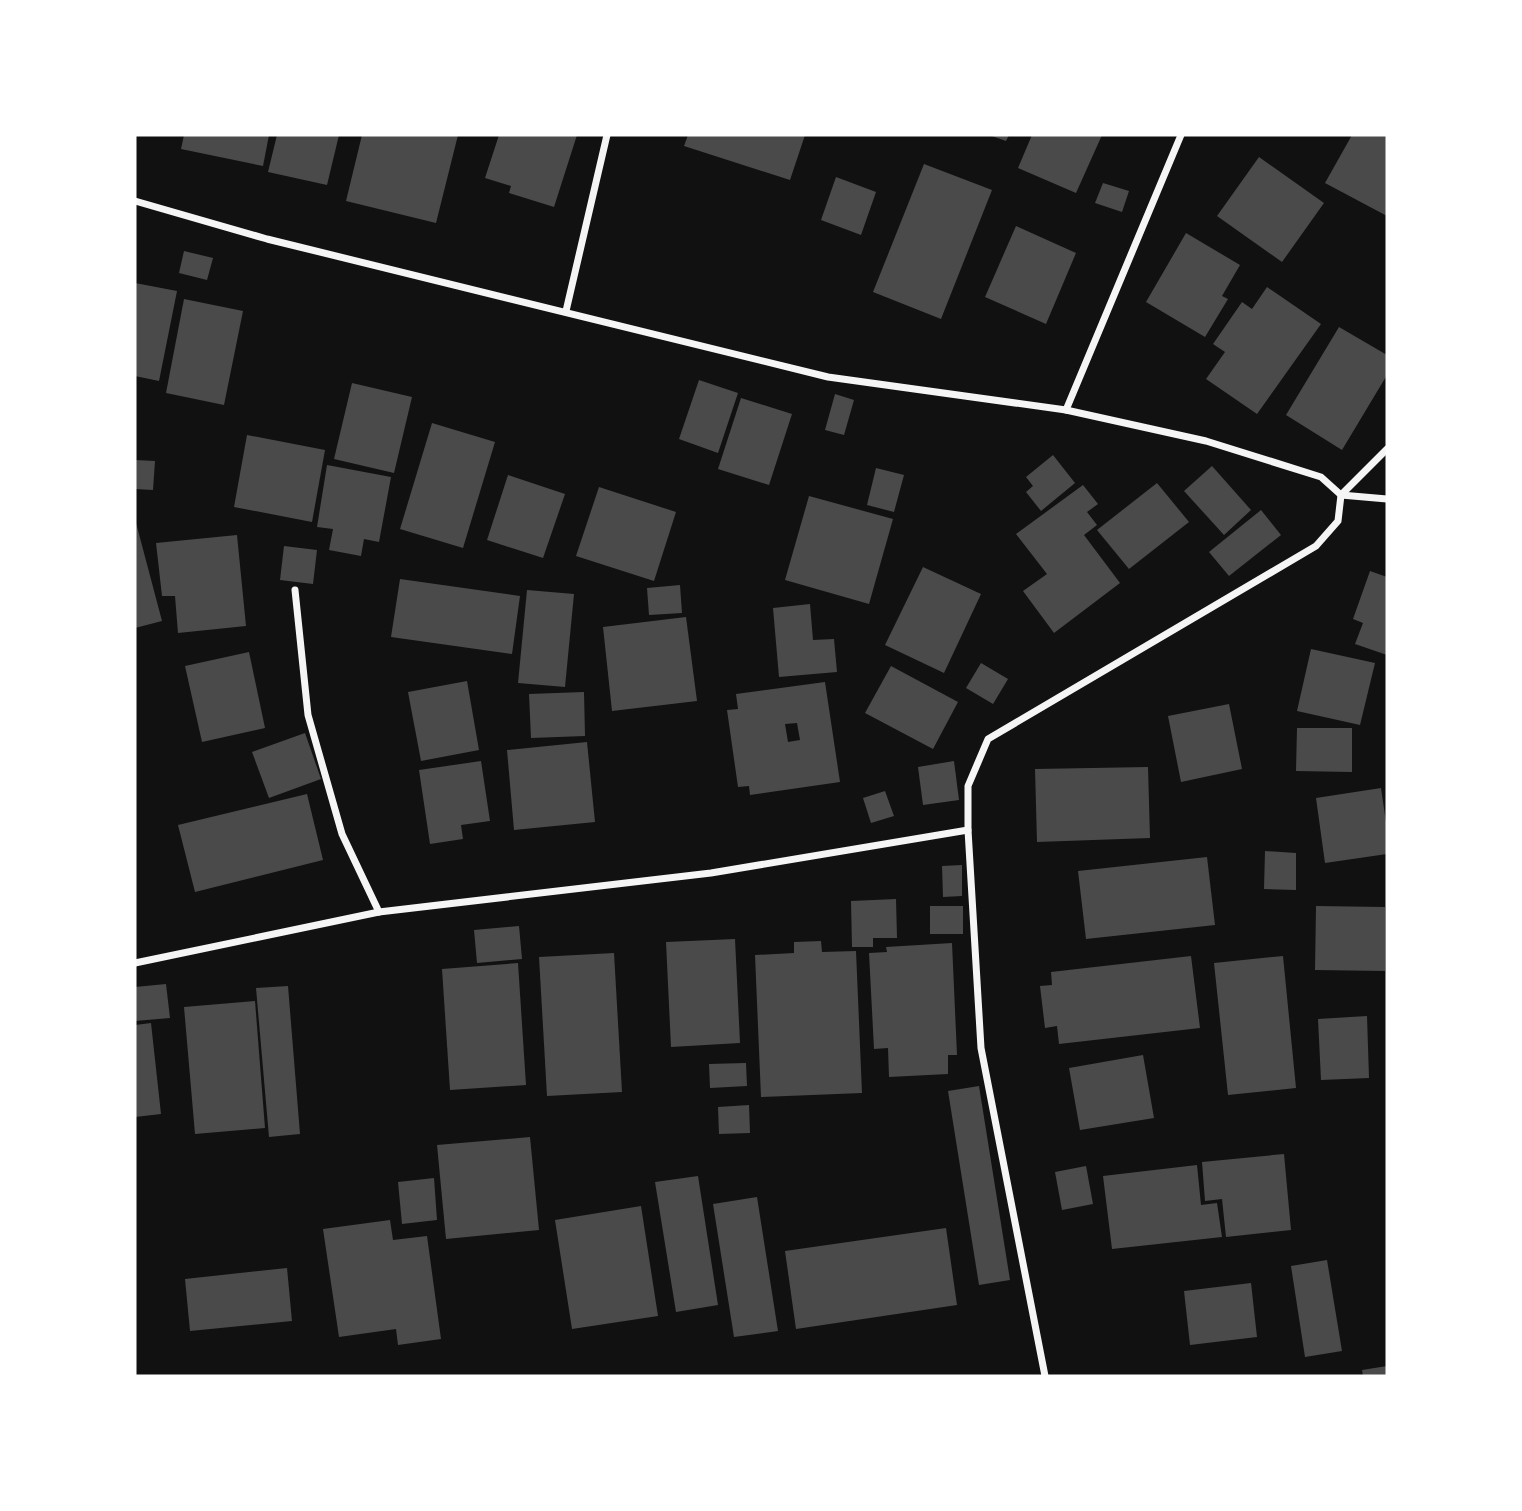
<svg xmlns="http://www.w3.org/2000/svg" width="1522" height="1511" font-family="Bitter,serif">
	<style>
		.building { fill: #4a4a4a; fill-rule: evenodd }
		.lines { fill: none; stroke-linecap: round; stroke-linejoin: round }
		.minor { stroke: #f5f5f5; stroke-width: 7 }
	</style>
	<rect width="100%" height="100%" fill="#111"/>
	<g class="building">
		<path d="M 184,135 L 269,135 L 263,166 L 181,149 Z"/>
		<path d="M 277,135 L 339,135 L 327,185 L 268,172 Z"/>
		<path d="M 362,135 L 458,135 L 436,223 L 346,201 Z"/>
		<path d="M 499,135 L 577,135 L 554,207 L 509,193 L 511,186 L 485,178 Z"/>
		<path d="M 688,135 L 805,135 L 790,180 L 684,146 Z"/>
		<path d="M 989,135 L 1009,135 L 1006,141 Z"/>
		<path d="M 1032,135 L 1102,135 L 1076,193 L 1018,168 Z"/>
		<path d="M 1352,135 L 1387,135 L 1387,216 L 1325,183 Z"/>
		<path d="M 1259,157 L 1324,203 L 1282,262 L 1217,216 Z"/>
		<path d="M 924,164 L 992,190 L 941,319 L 873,292 Z"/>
		<path d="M 836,177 L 876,192 L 861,235 L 821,220 Z"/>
		<path d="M 1103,183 L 1129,191 L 1122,212 L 1095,203 Z"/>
		<path d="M 1016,226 L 1076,253 L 1046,324 L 985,297 Z"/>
		<path d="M 1186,233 L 1240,265 L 1222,296 L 1228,299 L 1205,337 L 1146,302 Z"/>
		<path d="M 184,251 L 213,258 L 207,280 L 179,273 Z"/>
		<path d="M 135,283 L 177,291 L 159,381 L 135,376 Z"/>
		<path d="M 1267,287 L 1321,324 L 1257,414 L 1206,379 L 1225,352 L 1213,344 L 1242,302 L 1252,309 Z"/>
		<path d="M 184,299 L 243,311 L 224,405 L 166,393 Z"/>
		<path d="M 1339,327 L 1387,355 L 1387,375 L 1342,450 L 1286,415 Z"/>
		<path d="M 699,380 L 738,393 L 718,453 L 679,439 Z"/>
		<path d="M 352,383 L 412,397 L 394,473 L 334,459 Z"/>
		<path d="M 835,394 L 854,400 L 844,435 L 825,430 Z"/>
		<path d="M 741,398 L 792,414 L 769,485 L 718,469 Z"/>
		<path d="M 432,423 L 495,442 L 463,548 L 400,529 Z"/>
		<path d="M 247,435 L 325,450 L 312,522 L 234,507 Z"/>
		<path d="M 1053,455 L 1075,483 L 1041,511 L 1026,492 L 1033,486 L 1026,477 Z"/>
		<path d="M 135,460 L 155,461 L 153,490 L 135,489 Z"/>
		<path d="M 327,465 L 391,477 L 379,542 L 364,539 L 361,556 L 329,550 L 333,529 L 317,527 Z"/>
		<path d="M 1212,466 L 1251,510 L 1224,535 L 1184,491 Z"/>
		<path d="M 876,468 L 904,475 L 894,512 L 867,505 Z"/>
		<path d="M 508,475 L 565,494 L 543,558 L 487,540 Z"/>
		<path d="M 1157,483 L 1189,522 L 1129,569 L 1097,530 Z"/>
		<path d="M 1083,485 L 1098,504 L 1087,512 L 1097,525 L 1084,535 L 1120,583 L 1054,633 L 1023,591 L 1047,574 L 1016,534 Z"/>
		<path d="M 599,487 L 676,512 L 654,581 L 576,556 Z"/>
		<path d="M 809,496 L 893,519 L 869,604 L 785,580 Z"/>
		<path d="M 1261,510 L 1281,535 L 1229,576 L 1209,552 Z"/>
		<path d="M 135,519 L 162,621 L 135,628 Z"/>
		<path d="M 237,535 L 246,626 L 178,633 L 175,596 L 162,596 L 156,543 Z"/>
		<path d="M 284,546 L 317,550 L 313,584 L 280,580 Z"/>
		<path d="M 923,567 L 981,594 L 944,673 L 885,645 Z"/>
		<path d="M 1370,571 L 1387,577 L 1387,655 L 1355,644 L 1363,623 L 1353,619 Z"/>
		<path d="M 400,579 L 520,596 L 512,654 L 391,637 Z"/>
		<path d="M 680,585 L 682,613 L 649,615 L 647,588 Z"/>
		<path d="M 527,590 L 574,594 L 565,687 L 518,683 Z"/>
		<path d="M 810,604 L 813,640 L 834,639 L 837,672 L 779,677 L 773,608 Z"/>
		<path d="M 686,617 L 697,701 L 612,711 L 603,627 Z"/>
		<path d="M 1311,649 L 1375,663 L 1360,725 L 1297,711 Z"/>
		<path d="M 249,652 L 265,728 L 202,742 L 185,666 Z"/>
		<path d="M 981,663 L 1008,679 L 993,704 L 966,688 Z"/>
		<path d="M 891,666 L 958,702 L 933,749 L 865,713 Z"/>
		<path d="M 467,681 L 479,750 L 421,761 L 408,692 Z"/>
		<path d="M 825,682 L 840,782 L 750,795 L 749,786 L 738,787 L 727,710 L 738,709 L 736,694 ZM 797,723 L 800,740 L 788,742 L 785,724 Z"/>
		<path d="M 584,692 L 585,736 L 531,738 L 529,694 Z"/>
		<path d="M 1229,704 L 1242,769 L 1181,782 L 1168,716 Z"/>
		<path d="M 1297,728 L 1352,728 L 1352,772 L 1296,771 Z"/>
		<path d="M 305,733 L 321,779 L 269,798 L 252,752 Z"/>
		<path d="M 587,742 L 595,822 L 514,830 L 507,750 Z"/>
		<path d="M 481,761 L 490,821 L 461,825 L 463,839 L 430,844 L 419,770 Z"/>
		<path d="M 954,761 L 959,800 L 923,805 L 918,767 Z"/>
		<path d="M 1148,767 L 1150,838 L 1037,842 L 1035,769 Z"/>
		<path d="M 1381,788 L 1387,829 L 1387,854 L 1325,863 L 1316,798 Z"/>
		<path d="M 885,791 L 894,816 L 871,823 L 863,798 Z"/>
		<path d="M 307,794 L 323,860 L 195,892 L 178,825 Z"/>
		<path d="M 1265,851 L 1296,853 L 1296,890 L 1264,889 Z"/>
		<path d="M 1207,857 L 1215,925 L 1086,939 L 1078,871 Z"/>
		<path d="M 962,865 L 962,896 L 943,897 L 942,866 Z"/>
		<path d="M 896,899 L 897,938 L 873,938 L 873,947 L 852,947 L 851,901 Z"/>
		<rect x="930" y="906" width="33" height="28"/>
		<path d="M 1316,906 L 1385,907 L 1385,971 L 1315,970 Z"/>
		<path d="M 519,926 L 522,959 L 477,963 L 474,930 Z"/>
		<path d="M 735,939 L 740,1043 L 671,1047 L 666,942 Z"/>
		<path d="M 821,941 L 822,952 L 856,951 L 862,1093 L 761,1097 L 755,955 L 794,953 L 794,942 Z"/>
		<path d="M 952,943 L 957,1055 L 948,1055 L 948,1074 L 889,1077 L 888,1048 L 874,1049 L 869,953 L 887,952 L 886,947 Z"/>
		<path d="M 614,953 L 622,1092 L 547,1096 L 539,957 Z"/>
		<path d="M 1191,956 L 1200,1028 L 1059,1044 L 1057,1026 L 1045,1028 L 1040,986 L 1052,985 L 1051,972 Z"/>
		<path d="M 1283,956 L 1296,1088 L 1228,1095 L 1214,963 Z"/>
		<path d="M 518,963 L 526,1085 L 450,1090 L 442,969 Z"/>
		<path d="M 166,984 L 170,1018 L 135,1021 L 135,987 Z"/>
		<path d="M 288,986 L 300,1134 L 269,1137 L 256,988 Z"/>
		<path d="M 255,1001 L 265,1128 L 195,1134 L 184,1007 Z"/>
		<path d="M 1367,1016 L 1369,1078 L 1321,1080 L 1318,1019 Z"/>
		<path d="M 151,1023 L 161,1114 L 135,1117 L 135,1025 Z"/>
		<path d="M 1143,1055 L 1154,1118 L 1080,1130 L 1069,1068 Z"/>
		<path d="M 746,1063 L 747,1086 L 710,1088 L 709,1064 Z"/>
		<path d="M 979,1086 L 1010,1280 L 979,1285 L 948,1091 Z"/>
		<path d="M 749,1105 L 750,1133 L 719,1134 L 718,1107 Z"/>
		<path d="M 530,1137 L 539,1230 L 446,1239 L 437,1145 Z"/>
		<path d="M 1284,1154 L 1291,1230 L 1226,1237 L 1222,1199 L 1205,1201 L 1202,1162 Z"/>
		<path d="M 1197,1165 L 1201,1205 L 1217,1203 L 1222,1237 L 1112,1249 L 1103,1176 Z"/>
		<path d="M 1086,1166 L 1093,1204 L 1062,1210 L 1055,1172 Z"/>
		<path d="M 698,1176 L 718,1305 L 676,1312 L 655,1182 Z"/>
		<path d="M 434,1178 L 437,1220 L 402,1224 L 398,1182 Z"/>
		<path d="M 757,1197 L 778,1331 L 734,1337 L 713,1204 Z"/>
		<path d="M 641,1206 L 658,1316 L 572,1329 L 555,1220 Z"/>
		<path d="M 390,1220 L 393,1240 L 427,1236 L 441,1339 L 398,1345 L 396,1329 L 339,1337 L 323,1229 Z"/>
		<path d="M 946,1228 L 957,1305 L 796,1329 L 785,1251 Z"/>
		<path d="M 1327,1260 L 1342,1351 L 1305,1357 L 1291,1266 Z"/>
		<path d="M 287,1268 L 292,1321 L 190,1331 L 185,1279 Z"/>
		<path d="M 1251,1283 L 1257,1337 L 1190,1345 L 1184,1291 Z"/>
		<path d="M 1387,1366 L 1387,1376 L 1363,1376 L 1362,1370 Z"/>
	</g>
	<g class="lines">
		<g class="minor">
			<path d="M 135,201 L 267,239 L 828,377 L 1066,410 L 1206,441 L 1321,477 L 1341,495 L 1387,499"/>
			<path d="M 566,311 L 607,135"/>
			<path d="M 1066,410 L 1181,135"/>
			<path d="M 295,590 L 308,715 L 342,834 L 379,912"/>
			<path d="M 135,963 L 379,912 L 711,873 L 968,830"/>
			<path d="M 1045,1376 L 981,1048 L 968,830 L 968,786 L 988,739 L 1316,546 L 1338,521 L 1341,495 L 1387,449"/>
		</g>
	</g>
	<rect width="1522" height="1511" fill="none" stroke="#ffffff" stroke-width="273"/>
</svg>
